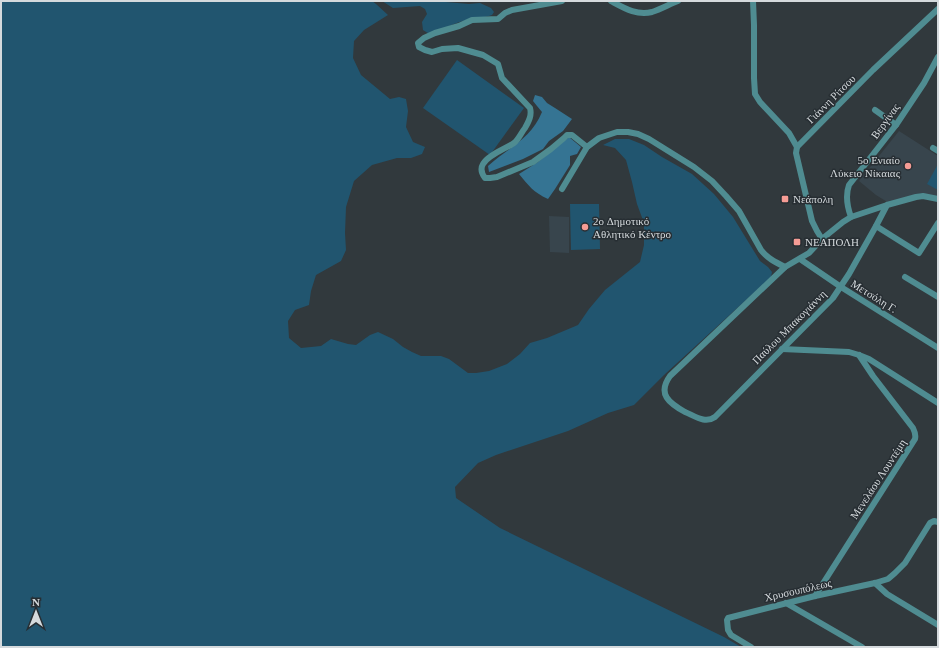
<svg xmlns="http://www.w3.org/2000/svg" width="939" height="648" font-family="'Times New Roman',serif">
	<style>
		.built { fill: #38454d }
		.green { fill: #21556f }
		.forest { fill: #357493 }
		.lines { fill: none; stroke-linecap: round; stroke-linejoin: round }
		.street { stroke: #4f8c91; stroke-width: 6 }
		.poi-dot { fill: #f59c95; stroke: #272e33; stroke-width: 1.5 }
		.labels { text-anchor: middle; stroke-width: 3; stroke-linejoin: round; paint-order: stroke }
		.street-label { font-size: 11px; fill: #d5dadd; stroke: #272e33 }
		.poi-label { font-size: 11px; fill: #d5dadd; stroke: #272e33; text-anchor: start }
	</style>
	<rect width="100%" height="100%" fill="#31393d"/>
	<g class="built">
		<path d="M 899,131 L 938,156 L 938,197 L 921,193 L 889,203 L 876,195 L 859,181 Z"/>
		<path d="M 549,216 L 569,217 L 569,253 L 550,252 Z"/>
	</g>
	<g class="green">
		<path d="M 1,1 L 372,1 L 376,4 L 388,15 L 364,30 L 354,41 L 353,58 L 361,75 L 390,99 L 399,97 L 406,99 L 408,111 L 406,127 L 413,142 L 425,147 L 422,154 L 411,158 L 397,158 L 372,165 L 354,181 L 346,207 L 345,233 L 346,250 L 341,261 L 316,275 L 311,291 L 309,305 L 295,310 L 288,321 L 289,338 L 301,348 L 321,346 L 331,339 L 348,344 L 356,345 L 370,335 L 378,332 L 393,339 L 403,347 L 412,352 L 421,356 L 441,356 L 449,359 L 468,373 L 476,373 L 489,371 L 507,364 L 520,354 L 530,343 L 547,338 L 578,325 L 589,309 L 605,290 L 640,262 L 644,245 L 644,223 L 637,204 L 632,182 L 626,160 L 615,148 L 603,145 L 615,139 L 629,139 L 644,145 L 662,157 L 692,174 L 714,194 L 733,217 L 760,261 L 768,267 L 772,272 L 771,277 L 664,375 L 634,405 L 608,413 L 568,431 L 496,455 L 478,463 L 455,487 L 456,498 L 500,528 L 724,637 L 741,647 L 1,647 Z"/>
		<path d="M 382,1 L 434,1 L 469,4 L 480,3 L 491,8 L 494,12 L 492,15 C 484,18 475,18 467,20 C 454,23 442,29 431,35 L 423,30 L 422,22 L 427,14 L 425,9 L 420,6 L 393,8 Z"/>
		<path d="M 457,60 L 524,108 L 490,155 L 423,108 Z"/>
		<path d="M 938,164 L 938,190 L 927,184 Z"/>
		<path d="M 570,204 L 599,204 L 600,249 L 571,250 Z"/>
	</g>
	<g class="forest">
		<path d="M 535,95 L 542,97 L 547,103 L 555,108 L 572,119 L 563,131 L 549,141 L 543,149 L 523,159 L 489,172 L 488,166 C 509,147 531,139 542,112 L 537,106 L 533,101 Z"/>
		<path d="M 569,137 L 581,147 L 577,154 L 570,156 L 570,165 L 555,189 L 548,199 C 533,192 529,186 519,174 L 538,162 Z"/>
	</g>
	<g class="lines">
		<g class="street">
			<path d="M 562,1 L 512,10 L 505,13 L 498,19 L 472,20 L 459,26 L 435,33 L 424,38 L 418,43 L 419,47 L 425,50 L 432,52 L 442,49 L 458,48 L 483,55 L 498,64 L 502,78 L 530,108 C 532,115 529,121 525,128 C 521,133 519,139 514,143 C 505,149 488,155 483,164 C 480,169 482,174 485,178 L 490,178 L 497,177 L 533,162 L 551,149 L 564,138 L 567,135 L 572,135 L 587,147"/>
			<path d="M 611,1 C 624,8 637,16 652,12 C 661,9 670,4 678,1"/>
			<path d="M 753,1 L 754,25 L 754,78 L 755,94 L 760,102 L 789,133 L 797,147"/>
			<path d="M 875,110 L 896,125"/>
			<path d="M 933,148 L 938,151"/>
			<path d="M 562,189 L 587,147 L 599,138 L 617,132 L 628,132 L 638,134 L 649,139 L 694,167 L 712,181 L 726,196 L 739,211 L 761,250 C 767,258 775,262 785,267"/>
			<path d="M 887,205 L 876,226 L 849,274 L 833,298 L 715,417 C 705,424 695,416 685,412 C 669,403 657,394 670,376 L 785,267 L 809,253 L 822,239 L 843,222 L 851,217 L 887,205 L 916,197 L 923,196 L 938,199"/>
			<path d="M 851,217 C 847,206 845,196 849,185 L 896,125 L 924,83 L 938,57"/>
			<path d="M 876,226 L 919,253 L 938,223"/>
			<path d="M 822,239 L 817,231 L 812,221 L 796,153 L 797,147 L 873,70 L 938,9"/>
			<path d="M 800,259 L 841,287 L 938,348"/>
			<path d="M 905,277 L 938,297"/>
			<path d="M 782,349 L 849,352 L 859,355 L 869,359 L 938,403"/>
			<path d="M 875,583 L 887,594 L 938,625"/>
			<path d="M 815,596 L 915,439 C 916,435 915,432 913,428 L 873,376 L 859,355"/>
			<path d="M 786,603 L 862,647"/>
			<path d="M 751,647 L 731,635 L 728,630 L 727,620 L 728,618 L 815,596 L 875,583 L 888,579 L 895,573 L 905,563 L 930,523 L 934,521 L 938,522"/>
		</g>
	</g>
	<g class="poi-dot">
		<circle cx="908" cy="166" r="4"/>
		<rect x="781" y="195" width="8" height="8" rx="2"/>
		<circle cx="585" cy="227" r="4"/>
		<rect x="793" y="238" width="8" height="8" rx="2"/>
	</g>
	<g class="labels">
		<g class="street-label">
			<text transform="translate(831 99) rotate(-45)" y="4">Γιάννη Ρίτσου</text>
			<text transform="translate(885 121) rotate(-54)" y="4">Βεργίνας</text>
			<text transform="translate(874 296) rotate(32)" y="4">Μετσόλη Γ.</text>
			<text transform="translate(789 327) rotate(-45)" y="4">Παύλου Μπακογιάννη</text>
			<text transform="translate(878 479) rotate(-57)" y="4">Μενελάου Λουντέμη</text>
			<text transform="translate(798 590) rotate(-13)" y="4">Χρυσουπόλεως</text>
		</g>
		<g class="poi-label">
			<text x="900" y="164" text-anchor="end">5ο Ενιαίο<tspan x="900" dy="13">Λύκειο Νίκαιας</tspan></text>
			<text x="793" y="203">Νεάπολη</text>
			<text x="593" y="225">2o Δημοτικό<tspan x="593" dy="13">Αθλητικό Κέντρο</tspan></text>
			<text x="805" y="246">ΝΕΑΠΟΛΗ</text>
		</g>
	</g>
	<rect width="939" height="648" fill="none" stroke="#d5dadd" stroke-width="4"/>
	<g transform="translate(36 612)" stroke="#272e33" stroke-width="3" paint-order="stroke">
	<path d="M0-3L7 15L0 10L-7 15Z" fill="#d5dadd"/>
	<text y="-6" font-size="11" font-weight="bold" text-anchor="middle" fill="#d5dadd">N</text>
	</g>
</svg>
